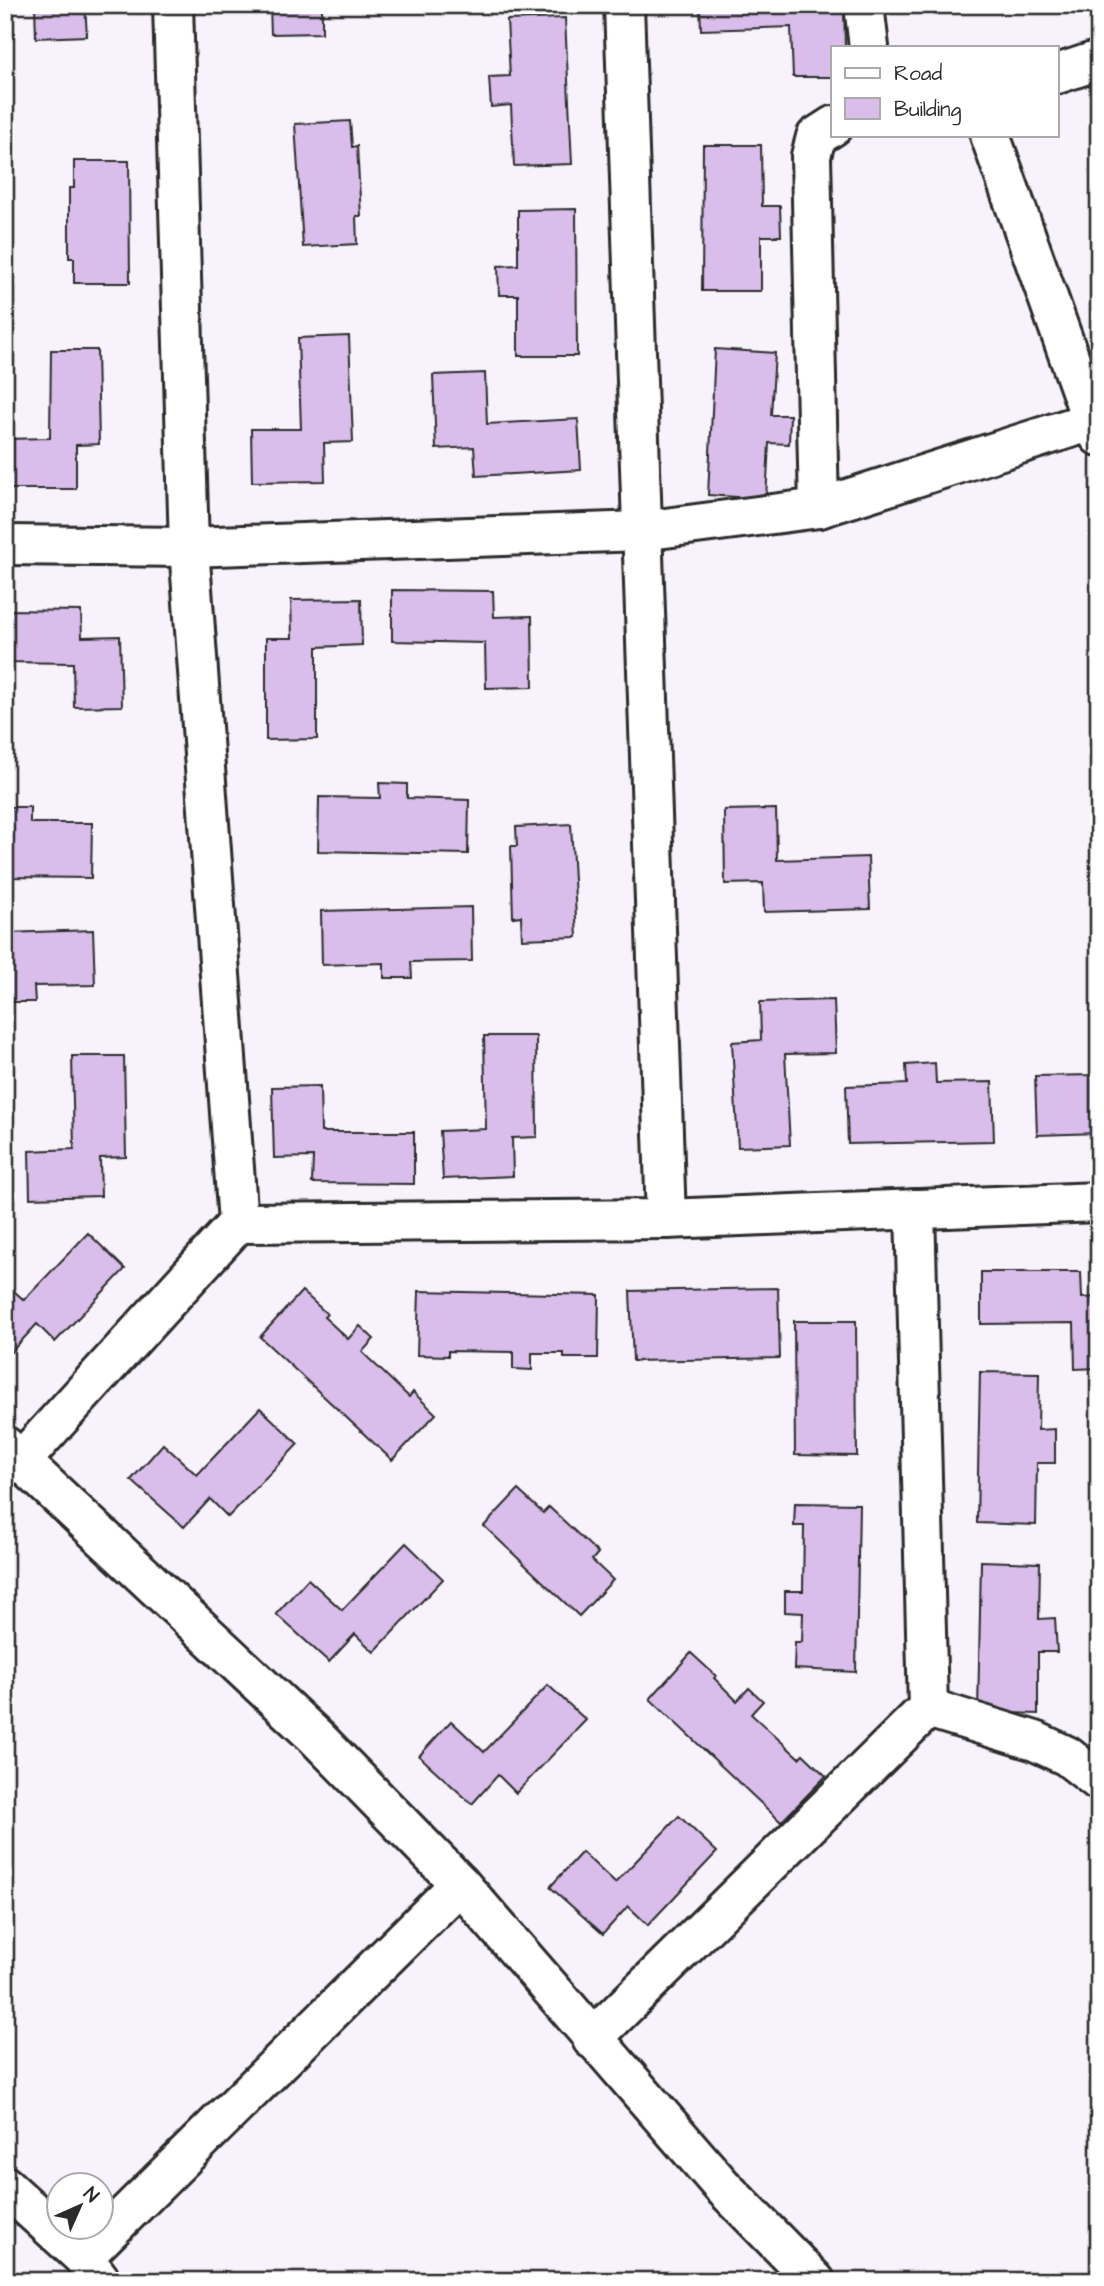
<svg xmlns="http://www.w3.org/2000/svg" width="1104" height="2286" font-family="'Architects Daughter',sans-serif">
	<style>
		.building { fill: #d9beec; stroke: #2b2b2b; stroke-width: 2 }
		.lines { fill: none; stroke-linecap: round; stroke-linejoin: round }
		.minor-casing { stroke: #2b2b2b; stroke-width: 44 }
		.minor { stroke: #fff; stroke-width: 38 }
	</style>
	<rect width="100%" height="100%" fill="#f7f2fb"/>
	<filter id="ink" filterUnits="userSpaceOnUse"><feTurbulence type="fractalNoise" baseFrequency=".0143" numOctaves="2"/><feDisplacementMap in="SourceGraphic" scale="14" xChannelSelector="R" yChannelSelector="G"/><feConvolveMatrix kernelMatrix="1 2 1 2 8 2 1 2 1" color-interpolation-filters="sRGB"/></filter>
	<g filter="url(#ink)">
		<g class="building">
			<path d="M 35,5 L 85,5 L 87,36 L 36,38 Z"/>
			<path d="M 270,5 L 322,5 L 322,33 L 271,34 Z"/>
			<path d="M 700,5 L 844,5 L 845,47 L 833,47 L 833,77 L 793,77 L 791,27 L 701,30 Z"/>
			<path d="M 565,18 L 572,164 L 514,166 L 511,105 L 491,107 L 489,77 L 510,76 L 507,20 Z"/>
			<path d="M 350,121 L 352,147 L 357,146 L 361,216 L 356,216 L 357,244 L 303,247 L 295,124 Z"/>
			<path d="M 703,145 L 761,145 L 762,206 L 780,206 L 781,236 L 761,236 L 761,291 L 702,291 Z"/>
			<path d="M 74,161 L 129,161 L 130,283 L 74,283 L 74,258 L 69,258 L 69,188 L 74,188 Z"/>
			<path d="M 576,209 L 577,356 L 518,356 L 518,295 L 499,295 L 498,266 L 518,265 L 518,210 Z"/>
			<path d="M 349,336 L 353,442 L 324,443 L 325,481 L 252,482 L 251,429 L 301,429 L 298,338 Z"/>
			<path d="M 715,349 L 775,353 L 771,415 L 790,415 L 789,444 L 769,443 L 766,499 L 708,495 Z"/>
			<path d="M 51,350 L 97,350 L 99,444 L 76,445 L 76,489 L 5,489 L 5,439 L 50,438 Z"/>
			<path d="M 485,373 L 487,424 L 578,419 L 581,470 L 476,476 L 474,447 L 436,449 L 433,375 Z"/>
			<path d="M 392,590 L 493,591 L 494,617 L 532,616 L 533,687 L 486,688 L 485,643 L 392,641 Z"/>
			<path d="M 361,599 L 362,645 L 317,647 L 317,739 L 266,740 L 266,638 L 292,638 L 291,600 Z"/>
			<path d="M 5,610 L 81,611 L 82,637 L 120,636 L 122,706 L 74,707 L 73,663 L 5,662 Z"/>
			<path d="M 379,783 L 407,784 L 407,798 L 469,800 L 468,854 L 318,851 L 319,797 L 380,798 Z"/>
			<path d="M 5,807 L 30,807 L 30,823 L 92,823 L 91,878 L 5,877 Z"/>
			<path d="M 776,809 L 777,860 L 868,857 L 870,909 L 764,912 L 763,883 L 725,884 L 724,810 Z"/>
			<path d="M 571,824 L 577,937 L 522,939 L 521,916 L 513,917 L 511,846 L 517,846 L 516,827 Z"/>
			<path d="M 471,907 L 472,961 L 411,962 L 412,978 L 384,978 L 384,963 L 322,965 L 321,911 Z"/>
			<path d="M 93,930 L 95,985 L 34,986 L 35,1002 L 7,1002 L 5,933 Z"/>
			<path d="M 834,1000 L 836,1053 L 785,1054 L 790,1145 L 738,1147 L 732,1042 L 761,1040 L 760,1002 Z"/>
			<path d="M 484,1036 L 536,1036 L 537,1137 L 512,1138 L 513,1176 L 443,1179 L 440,1131 L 486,1129 Z"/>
			<path d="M 1094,1055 L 1099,1055 L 1099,1133 L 1037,1135 L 1035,1076 L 1096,1075 Z"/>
			<path d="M 72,1056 L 124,1056 L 126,1157 L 100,1158 L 101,1196 L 30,1198 L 29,1151 L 74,1149 Z"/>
			<path d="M 935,1063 L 936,1083 L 992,1082 L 994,1141 L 848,1144 L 846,1086 L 907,1084 L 906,1065 Z"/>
			<path d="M 320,1086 L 321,1132 L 414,1132 L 414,1184 L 312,1183 L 313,1157 L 274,1158 L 272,1087 Z"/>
			<path d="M 88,1233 L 125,1269 L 55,1342 L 37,1324 L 11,1352 L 5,1347 L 5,1283 L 24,1300 Z"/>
			<path d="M 981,1272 L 1081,1272 L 1082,1298 L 1099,1297 L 1099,1368 L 1075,1369 L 1074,1323 L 981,1324 Z"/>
			<path d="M 778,1288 L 780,1358 L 633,1361 L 630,1291 Z"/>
			<path d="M 302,1291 L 327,1314 L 324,1317 L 348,1339 L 360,1326 L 374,1339 L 362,1352 L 409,1397 L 413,1392 L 436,1414 L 392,1460 L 260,1337 Z"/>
			<path d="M 419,1291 L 599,1295 L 598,1358 L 564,1358 L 564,1353 L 532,1353 L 532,1370 L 513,1369 L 513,1352 L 448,1351 L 448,1356 L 417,1355 Z"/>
			<path d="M 794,1321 L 856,1321 L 857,1456 L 795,1455 Z"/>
			<path d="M 980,1372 L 1039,1373 L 1038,1430 L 1055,1429 L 1055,1463 L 1037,1463 L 1036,1525 L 977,1523 Z"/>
			<path d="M 260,1408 L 298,1444 L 228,1517 L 210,1499 L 184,1527 L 131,1480 L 163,1444 L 197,1475 Z"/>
			<path d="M 518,1490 L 543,1513 L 549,1507 L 598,1553 L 592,1560 L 613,1580 L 579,1616 L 484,1526 Z"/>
			<path d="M 795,1503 L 859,1504 L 856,1672 L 794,1669 L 795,1642 L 802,1642 L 803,1613 L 785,1612 L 785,1591 L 803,1591 L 804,1526 L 794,1526 Z"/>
			<path d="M 406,1543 L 443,1579 L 374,1652 L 355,1634 L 329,1662 L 276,1614 L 308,1579 L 342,1610 Z"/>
			<path d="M 981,1561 L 1040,1563 L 1039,1619 L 1055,1618 L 1057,1652 L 1038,1652 L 1038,1714 L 978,1712 Z"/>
			<path d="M 691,1653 L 716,1676 L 714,1678 L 737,1701 L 749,1688 L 763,1701 L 751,1714 L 799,1758 L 803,1754 L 826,1776 L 781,1822 L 650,1699 Z"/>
			<path d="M 548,1685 L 586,1720 L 516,1793 L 498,1775 L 472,1804 L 419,1756 L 451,1721 L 484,1752 Z"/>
			<path d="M 679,1816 L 717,1852 L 648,1925 L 628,1906 L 603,1934 L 550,1887 L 582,1852 L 615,1883 Z"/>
		</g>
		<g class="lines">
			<defs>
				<g id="minor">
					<path d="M 173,5 L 189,547 L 238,1223"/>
					<path d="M 624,5 L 666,1219"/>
					<path d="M 864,5 L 869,47"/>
					<path d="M 1057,74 L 1099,60"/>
					<path d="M 990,135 L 1092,421 L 1099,419"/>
					<path d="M 819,508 L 811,156 L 816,137 L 833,126"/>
					<path d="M 5,545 L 189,547 L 642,531 L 819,508 L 1092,421 L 1099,436"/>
					<path d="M 5,1446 L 316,1737 L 460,1884 L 721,2185 L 815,2281"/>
					<path d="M 21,1461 L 238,1223 L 666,1219 L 1099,1202"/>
					<path d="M 928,1708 L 1035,1741 L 1067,1756 L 1099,1781"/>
					<path d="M 592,2039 L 928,1708 L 915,1209"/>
					<path d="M 5,2186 L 83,2257 L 101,2281"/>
					<path d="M 83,2257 L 460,1884"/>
				</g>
			</defs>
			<use href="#minor" class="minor-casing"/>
			<use href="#minor" class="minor"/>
		</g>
	</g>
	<rect width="1104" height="2286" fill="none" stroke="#fff" stroke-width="28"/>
	<rect x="14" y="14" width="1076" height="2258" fill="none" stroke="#2b2b2b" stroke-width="2.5" filter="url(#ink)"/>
	<rect x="831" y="46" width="228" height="91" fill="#ffffff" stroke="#aaaaaa" stroke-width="2"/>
	<rect x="845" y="68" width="35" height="10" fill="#ffffff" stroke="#aaaaaa" stroke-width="2"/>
	<text x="894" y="80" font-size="21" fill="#2b2b2b">Road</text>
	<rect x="845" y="98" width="35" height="21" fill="#d9beec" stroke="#aaaaaa" stroke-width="2"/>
	<text x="894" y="116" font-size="21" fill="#2b2b2b">Building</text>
	<g transform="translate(80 2206) rotate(45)"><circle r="33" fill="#ffffff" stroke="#aaaaaa" stroke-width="2"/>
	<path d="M0-5L12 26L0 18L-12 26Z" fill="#2b2b2b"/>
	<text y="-10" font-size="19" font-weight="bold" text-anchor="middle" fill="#2b2b2b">N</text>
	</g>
</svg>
